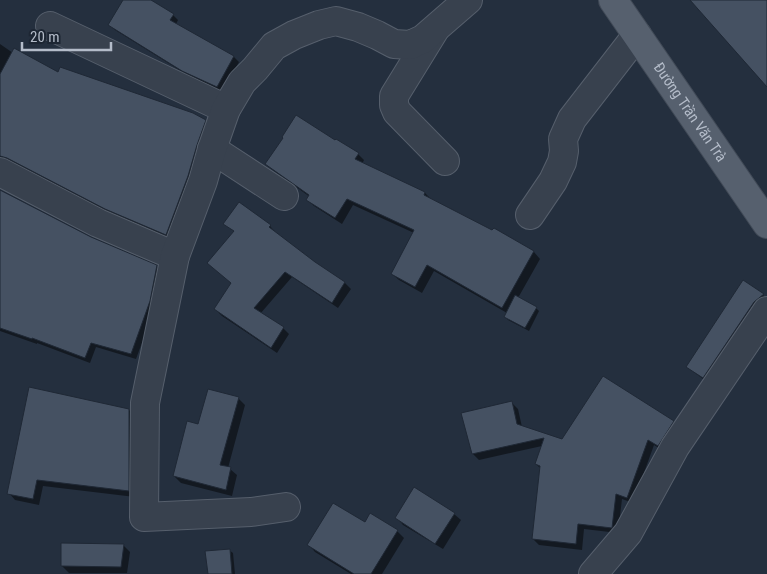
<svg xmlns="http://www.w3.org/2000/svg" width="767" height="574" font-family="'Roboto Condensed',sans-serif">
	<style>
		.shadow { fill: #0007 }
		.building { fill: #455162; stroke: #1f2835 }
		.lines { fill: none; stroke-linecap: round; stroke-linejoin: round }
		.street-casing { stroke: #565f6c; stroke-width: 30 }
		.primary-casing { stroke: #414a57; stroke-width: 30 }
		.street { stroke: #38414e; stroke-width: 28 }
		.primary { stroke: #56606e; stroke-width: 28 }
		.labels { text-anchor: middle; stroke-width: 4; stroke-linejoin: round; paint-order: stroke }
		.street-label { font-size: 15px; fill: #b4bcc9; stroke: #1d2633 }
	</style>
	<rect width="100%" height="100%" fill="#242f3e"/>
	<g class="shadow">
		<path d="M 125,0 L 149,0 L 173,15 L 178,20 L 176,24 L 234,57 L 239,62 L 222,92 L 189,76 L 115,30 L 110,25 Z"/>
		<path d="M 0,44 L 13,53 L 59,74 L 205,121 L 210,127 L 172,240 L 111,214 L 14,163 L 6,161 L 0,163 Z"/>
		<path d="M 358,154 L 364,160 L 362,164 L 425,193 L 431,199 L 493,232 L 494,230 L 534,252 L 540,259 L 518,298 L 536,308 L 539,311 L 529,331 L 508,320 L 505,316 L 507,313 L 434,271 L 422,293 L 399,280 L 392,274 L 414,233 L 353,205 L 342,224 L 314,206 L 307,200 L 310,197 L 273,170 L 266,164 Z"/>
		<path d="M 0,191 L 90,238 L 156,266 L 162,272 L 155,307 L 136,359 L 96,347 L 90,363 L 37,343 L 37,344 L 0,331 Z"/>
		<path d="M 239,204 L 270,226 L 276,233 L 314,263 L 345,283 L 351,289 L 338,308 L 292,277 L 260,314 L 283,328 L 289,334 L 277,353 L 222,316 L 215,309 L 232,284 L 235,232 L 225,223 Z"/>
		<path d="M 743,282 L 763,295 L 767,299 L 710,384 L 695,373 L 688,367 Z"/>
		<path d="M 238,398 L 245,405 L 228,468 L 230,469 L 237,475 L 232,496 L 181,483 L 174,476 L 199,425 Z"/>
		<path d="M 511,402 L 518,409 L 522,427 L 563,441 L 673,422 L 679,428 L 664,451 L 654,445 L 633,503 L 622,499 L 618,533 L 584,529 L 582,550 L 539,545 L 533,539 L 541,469 L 536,464 L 542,446 L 479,460 L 473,454 Z"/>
		<path d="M 129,410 L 135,417 L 135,497 L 43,486 L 39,505 L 15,500 L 9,493 Z"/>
		<path d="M 454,514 L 461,520 L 443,549 L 403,525 L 397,518 Z"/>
		<path d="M 365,523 L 397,531 L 404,538 L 382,574 L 351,574 L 315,552 L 309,545 Z"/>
		<path d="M 123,545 L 130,552 L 127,573 L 69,573 L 62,566 Z"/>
		<path d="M 229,550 L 233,553 L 235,574 L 209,574 Z"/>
	</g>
	<g class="building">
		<path d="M 123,0 L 151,0 L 174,14 L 170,20 L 234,56 L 217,87 L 182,71 L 108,25 Z"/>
		<path d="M 690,0 L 767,0 L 767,87 Z"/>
		<path d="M 14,48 L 58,72 L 60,67 L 193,113 L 206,120 L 197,145 L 188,176 L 166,235 L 105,209 L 7,158 L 0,156 L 0,74 Z"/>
		<path d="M 296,115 L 335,140 L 336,139 L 359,153 L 355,159 L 425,192 L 424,195 L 492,230 L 494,228 L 534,251 L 502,308 L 427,265 L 415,287 L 391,274 L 414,230 L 347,199 L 335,218 L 306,200 L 309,195 L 265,164 L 283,138 L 282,137 Z"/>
		<path d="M 0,190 L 91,237 L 157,265 L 150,301 L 131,354 L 91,343 L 85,358 L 32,338 L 32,339 L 0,328 Z"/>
		<path d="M 239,202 L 271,225 L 269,227 L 315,262 L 345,282 L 332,303 L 285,272 L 254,308 L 284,327 L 271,348 L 214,309 L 231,283 L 207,263 L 234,231 L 223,224 Z"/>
		<path d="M 743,280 L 764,294 L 754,302 L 703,378 L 686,367 Z"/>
		<path d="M 515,295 L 537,307 L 525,328 L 504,317 Z"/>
		<path d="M 603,376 L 674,421 L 658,446 L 648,440 L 627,498 L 616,494 L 612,528 L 578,524 L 576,544 L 532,539 L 540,466 L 535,464 L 544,438 L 472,454 L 461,413 L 512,401 L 517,424 L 562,439 Z"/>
		<path d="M 29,387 L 129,409 L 129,491 L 37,480 L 33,499 L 7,494 Z"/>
		<path d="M 208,389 L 239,397 L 220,465 L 231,467 L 226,490 L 173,476 L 187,421 L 198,424 Z"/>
		<path d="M 414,487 L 455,513 L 435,544 L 395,518 Z"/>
		<path d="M 333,503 L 365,522 L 370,513 L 398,530 L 371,574 L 354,574 L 307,545 Z"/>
		<path d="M 61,543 L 124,544 L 121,567 L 61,566 Z"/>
		<path d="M 230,549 L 232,574 L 208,574 L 205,551 Z"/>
	</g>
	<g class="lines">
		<defs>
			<g id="street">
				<path d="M 50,26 L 226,109"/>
				<path d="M 434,31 L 394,96 L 394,105 L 397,112 L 445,161"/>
				<path d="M 212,149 L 284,196"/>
				<path d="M 0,172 L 98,223 L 175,256"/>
				<path d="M 530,215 L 553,181 L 562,162 L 564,151 L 563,139 L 572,119 L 637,35"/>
				<path d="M 286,507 L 251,512 L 144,517 L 145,403 L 175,256 L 203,181 L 212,149 L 226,109 L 242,82 L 255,69 L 274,46 L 294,35 L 319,25 L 336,21 L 358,27 L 377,35 L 394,44 L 410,45 L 423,39 L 468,0"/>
				<path d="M 593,574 L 628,533 L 675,447 L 767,311"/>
			</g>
			<g id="primary">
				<path id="s1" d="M 613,0 L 767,224"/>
			</g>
		</defs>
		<use href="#street" class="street-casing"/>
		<use href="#primary" class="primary-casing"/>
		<use href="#street" class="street"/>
		<use href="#primary" class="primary"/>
	</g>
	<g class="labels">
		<g class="street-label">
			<text dy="5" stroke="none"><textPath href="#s1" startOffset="136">Đường Trần Văn Trà</textPath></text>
		</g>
	</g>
	<path d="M22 42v8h89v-8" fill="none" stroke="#b4bcc9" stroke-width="2.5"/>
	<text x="30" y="42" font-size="15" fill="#b4bcc9" stroke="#1d2633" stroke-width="4" paint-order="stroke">20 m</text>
</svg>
